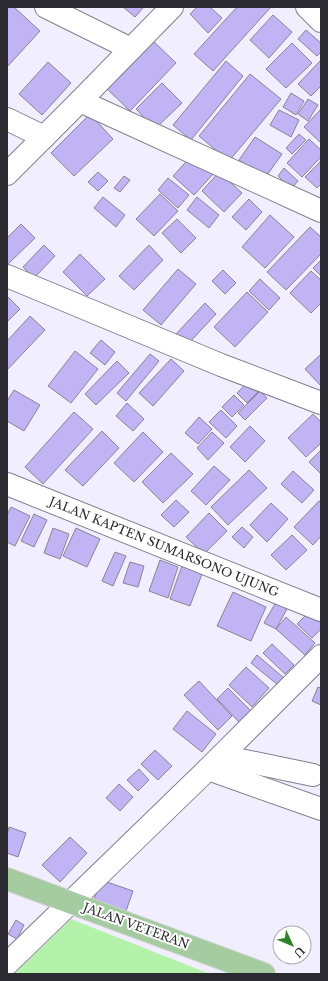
<svg xmlns="http://www.w3.org/2000/svg" width="328" height="981" font-family="'Libre Baskerville',serif">
	<style>
		.green { fill: #b4f2ac }
		.building { fill: #c1b4f4; stroke: #878593 }
		.lines { fill: none; stroke-linecap: round; stroke-linejoin: round }
		.minor-casing { stroke: #817f8d; stroke-width: 24 }
		.major-casing { stroke: #d5d4d6; stroke-width: 24 }
		.minor { stroke: #fff; stroke-width: 22 }
		.major { stroke: #a5cba1; stroke-width: 22 }
		.labels { text-anchor: middle; stroke-width: 4; stroke-linejoin: round; paint-order: stroke }
		.street-label { font-size: 12px; fill: #2b2a30; stroke: #fff }
	</style>
	<rect width="100%" height="100%" fill="#f1efff"/>
	<path class="green" d="M 71,919 L 210,974 L 14,974 Z"/>
	<g class="building">
		<path d="M 7,7 L 14,7 L 40,31 L 7,67 Z"/>
		<path d="M 123,7 L 144,7 L 135,17 Z"/>
		<path d="M 197,7 L 210,7 L 222,18 L 208,33 L 190,14 Z"/>
		<path d="M 237,7 L 271,7 L 213,71 L 194,54 Z"/>
		<path d="M 273,15 L 292,32 L 269,58 L 250,40 Z"/>
		<path d="M 306,30 L 321,43 L 321,52 L 317,56 L 298,39 Z"/>
		<path d="M 150,38 L 176,63 L 130,111 L 104,86 Z"/>
		<path d="M 292,43 L 312,63 L 286,88 L 266,69 Z"/>
		<path d="M 321,60 L 321,86 L 311,96 L 298,84 Z"/>
		<path d="M 226,61 L 243,76 L 191,140 L 173,125 Z"/>
		<path d="M 48,62 L 71,83 L 42,115 L 19,94 Z"/>
		<path d="M 250,74 L 281,99 L 229,161 L 199,136 Z"/>
		<path d="M 162,83 L 182,103 L 155,129 L 136,109 Z"/>
		<path d="M 291,93 L 304,101 L 296,115 L 283,107 Z"/>
		<path d="M 308,99 L 318,105 L 308,121 L 298,114 Z"/>
		<path d="M 321,109 L 321,143 L 304,127 Z"/>
		<path d="M 279,110 L 299,120 L 291,137 L 270,125 Z"/>
		<path d="M 90,114 L 113,139 L 74,176 L 51,153 Z"/>
		<path d="M 299,134 L 306,140 L 292,154 L 286,148 Z"/>
		<path d="M 255,137 L 282,154 L 265,178 L 239,160 Z"/>
		<path d="M 309,139 L 321,150 L 321,157 L 302,177 L 287,163 Z"/>
		<path d="M 194,153 L 215,172 L 194,195 L 173,176 Z"/>
		<path d="M 321,161 L 321,184 L 317,188 L 305,177 Z"/>
		<path d="M 284,168 L 298,181 L 291,189 L 278,176 Z"/>
		<path d="M 98,172 L 108,181 L 98,191 L 88,182 Z"/>
		<path d="M 219,172 L 242,193 L 224,212 L 202,191 Z"/>
		<path d="M 124,176 L 130,180 L 120,192 L 114,188 Z"/>
		<path d="M 168,178 L 189,195 L 178,208 L 158,190 Z"/>
		<path d="M 160,194 L 178,211 L 154,236 L 136,219 Z"/>
		<path d="M 103,197 L 125,215 L 116,227 L 94,208 Z"/>
		<path d="M 197,197 L 219,215 L 209,228 L 187,210 Z"/>
		<path d="M 249,199 L 262,212 L 246,230 L 232,217 Z"/>
		<path d="M 270,215 L 294,237 L 265,268 L 242,247 Z"/>
		<path d="M 177,219 L 196,238 L 181,253 L 162,233 Z"/>
		<path d="M 21,224 L 35,238 L 7,265 L 7,238 Z"/>
		<path d="M 310,227 L 321,237 L 321,254 L 286,290 L 267,272 Z"/>
		<path d="M 44,245 L 55,256 L 34,278 L 23,267 Z"/>
		<path d="M 149,245 L 163,260 L 134,290 L 119,276 Z"/>
		<path d="M 80,254 L 105,279 L 87,296 L 63,272 Z"/>
		<path d="M 321,260 L 321,276 L 313,268 Z"/>
		<path d="M 178,269 L 196,284 L 161,325 L 143,310 Z"/>
		<path d="M 223,270 L 236,283 L 225,294 L 212,281 Z"/>
		<path d="M 311,271 L 321,280 L 321,303 L 311,313 L 290,293 Z"/>
		<path d="M 260,279 L 280,298 L 269,310 L 249,291 Z"/>
		<path d="M 247,292 L 268,312 L 235,347 L 214,327 Z"/>
		<path d="M 8,297 L 20,309 L 7,322 L 7,298 Z"/>
		<path d="M 205,303 L 216,314 L 188,344 L 176,334 Z"/>
		<path d="M 30,316 L 45,330 L 7,370 L 7,341 Z"/>
		<path d="M 101,340 L 115,352 L 105,365 L 90,353 Z"/>
		<path d="M 75,351 L 98,369 L 71,403 L 48,386 Z"/>
		<path d="M 150,354 L 159,361 L 126,401 L 117,393 Z"/>
		<path d="M 321,354 L 321,386 L 305,369 Z"/>
		<path d="M 171,359 L 184,371 L 153,406 L 139,393 Z"/>
		<path d="M 117,361 L 129,373 L 96,405 L 85,394 Z"/>
		<path d="M 248,382 L 258,392 L 247,403 L 237,393 Z"/>
		<path d="M 14,390 L 40,405 L 24,431 L 7,421 L 7,401 Z"/>
		<path d="M 260,391 L 267,398 L 245,420 L 238,413 Z"/>
		<path d="M 234,395 L 244,405 L 232,417 L 222,407 Z"/>
		<path d="M 127,403 L 144,419 L 133,431 L 116,416 Z"/>
		<path d="M 221,410 L 237,426 L 226,438 L 209,422 Z"/>
		<path d="M 74,412 L 93,429 L 43,484 L 25,467 Z"/>
		<path d="M 313,414 L 321,422 L 321,443 L 306,457 L 288,438 Z"/>
		<path d="M 199,417 L 212,429 L 198,444 L 185,433 Z"/>
		<path d="M 250,426 L 265,441 L 245,462 L 230,447 Z"/>
		<path d="M 102,431 L 119,448 L 83,486 L 65,470 Z"/>
		<path d="M 143,432 L 163,452 L 134,482 L 114,463 Z"/>
		<path d="M 212,432 L 224,443 L 208,460 L 197,448 Z"/>
		<path d="M 321,450 L 321,474 L 309,462 Z"/>
		<path d="M 171,453 L 193,474 L 163,503 L 142,482 Z"/>
		<path d="M 214,466 L 230,480 L 206,505 L 191,491 Z"/>
		<path d="M 249,470 L 267,488 L 228,525 L 211,507 Z"/>
		<path d="M 293,471 L 314,490 L 302,503 L 281,484 Z"/>
		<path d="M 176,500 L 189,512 L 174,527 L 161,515 Z"/>
		<path d="M 319,501 L 321,502 L 321,536 L 313,545 L 294,527 Z"/>
		<path d="M 271,503 L 288,519 L 267,542 L 250,525 Z"/>
		<path d="M 11,507 L 30,516 L 15,546 L 7,542 L 7,515 Z"/>
		<path d="M 209,513 L 227,531 L 204,554 L 186,537 Z"/>
		<path d="M 34,514 L 47,520 L 34,547 L 21,541 Z"/>
		<path d="M 242,527 L 253,537 L 244,548 L 232,537 Z"/>
		<path d="M 53,528 L 69,534 L 60,559 L 44,553 Z"/>
		<path d="M 76,528 L 100,539 L 87,567 L 63,556 Z"/>
		<path d="M 292,535 L 307,550 L 286,570 L 271,555 Z"/>
		<path d="M 115,552 L 126,556 L 113,586 L 102,581 Z"/>
		<path d="M 160,560 L 178,567 L 168,598 L 149,591 Z"/>
		<path d="M 130,562 L 144,566 L 138,587 L 123,583 Z"/>
		<path d="M 182,566 L 202,574 L 190,606 L 170,599 Z"/>
		<path d="M 233,592 L 266,607 L 251,641 L 217,626 Z"/>
		<path d="M 276,602 L 287,609 L 276,629 L 264,623 Z"/>
		<path d="M 309,612 L 321,623 L 321,629 L 312,638 L 297,624 Z"/>
		<path d="M 286,617 L 315,643 L 305,655 L 276,629 Z"/>
		<path d="M 272,644 L 294,665 L 285,674 L 263,653 Z"/>
		<path d="M 257,655 L 284,678 L 278,685 L 251,663 Z"/>
		<path d="M 246,667 L 269,688 L 252,707 L 229,685 Z"/>
		<path d="M 199,681 L 232,716 L 218,730 L 184,695 Z"/>
		<path d="M 318,687 L 321,688 L 321,705 L 312,701 Z"/>
		<path d="M 228,688 L 252,712 L 240,723 L 217,699 Z"/>
		<path d="M 187,711 L 216,734 L 202,752 L 173,729 Z"/>
		<path d="M 155,750 L 172,766 L 158,780 L 141,764 Z"/>
		<path d="M 139,769 L 149,780 L 138,791 L 127,780 Z"/>
		<path d="M 119,784 L 133,797 L 120,811 L 106,798 Z"/>
		<path d="M 9,827 L 26,833 L 18,857 L 7,853 L 7,835 Z"/>
		<path d="M 70,837 L 87,853 L 60,882 L 42,865 Z"/>
		<path d="M 101,880 L 133,891 L 126,911 L 94,899 Z"/>
		<path d="M 16,920 L 24,925 L 17,939 L 8,934 Z"/>
	</g>
	<g class="lines">
		<defs>
			<g id="minor">
				<path d="M 46,7 L 131,49"/>
				<path d="M 307,7 L 321,21"/>
				<path d="M 80,101 L 321,211"/>
				<path d="M 7,119 L 44,137"/>
				<path d="M 7,174 L 80,101 L 172,7"/>
				<path d="M 7,276 L 221,365 L 321,403"/>
				<path d="M 7,484 L 321,610"/>
				<path d="M 221,756 L 313,775"/>
				<path d="M 208,769 L 321,809"/>
				<path d="M 7,964 L 208,769 L 321,656"/>
			</g>
			<path id="major" d="M 7,879 L 264,974"/>
		</defs>
		<use href="#minor" class="minor-casing"/>
		<use href="#major" class="major-casing"/>
		<use href="#minor" class="minor"/>
		<use href="#major" class="major"/>
	</g>
	<g class="labels">
		<g class="street-label">
			<text transform="translate(164 547) rotate(22)" y="4">JALAN KAPTEN SUMARSONO UJUNG</text>
			<text transform="translate(136 926) rotate(20)" y="4">JALAN VETERAN</text>
		</g>
	</g>
	<rect width="328" height="981" fill="none" stroke="#2b2a30" stroke-width="16"/>
	<g transform="translate(292 945) rotate(134)"><circle r="19" fill="#ffffff" stroke="#aaaaac"/>
	<path d="M0-3L7 15L0 10L-7 15Z" fill="#31802a"/>
	<text y="-6" font-size="11" font-weight="bold" text-anchor="middle" fill="#2b2a30">U</text>
	</g>
</svg>
